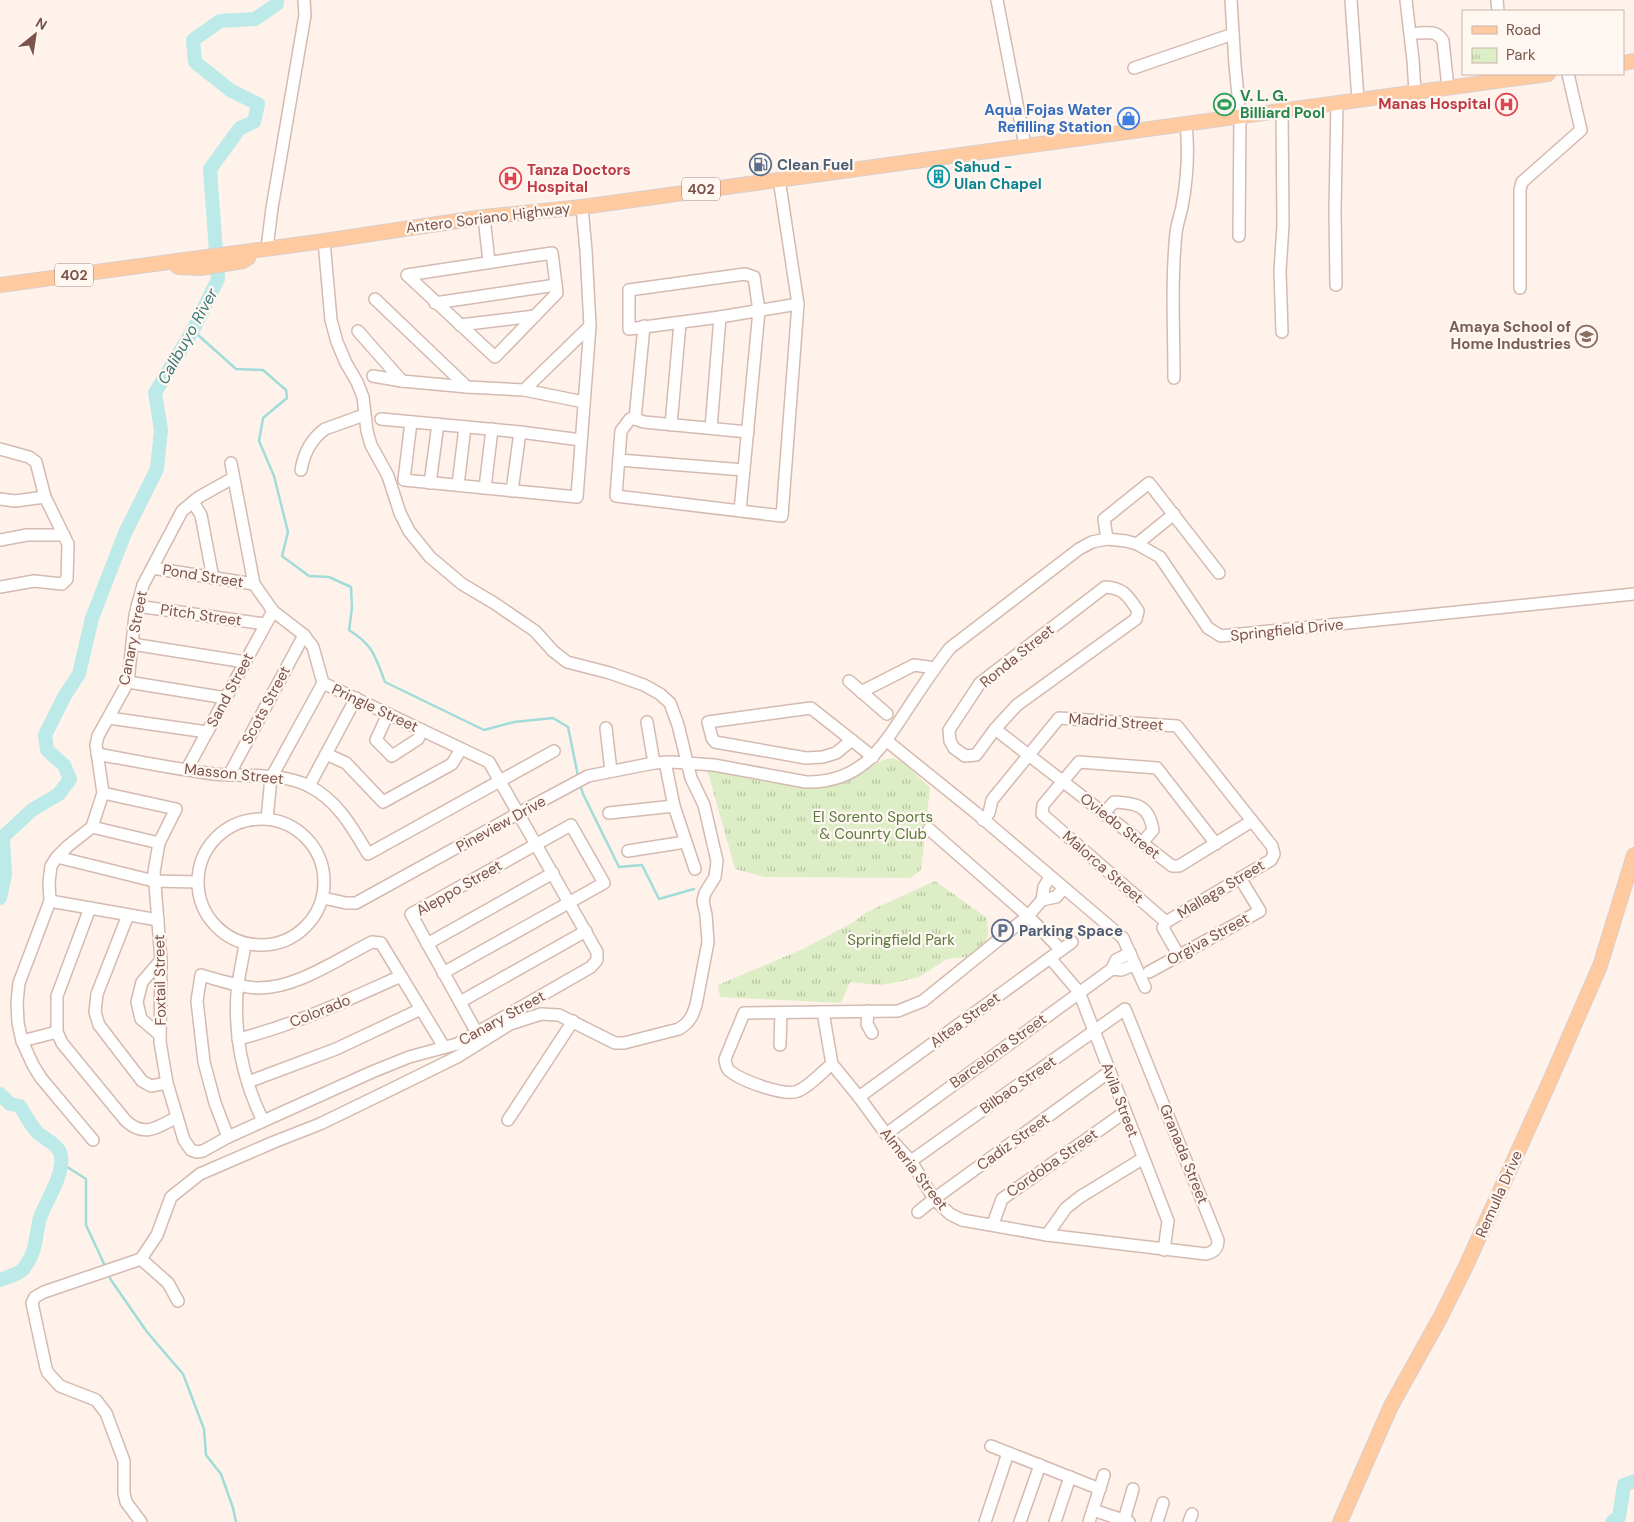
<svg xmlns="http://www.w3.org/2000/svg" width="1634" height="1522" font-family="'DM Sans',sans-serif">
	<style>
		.park { fill: url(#park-tufts) }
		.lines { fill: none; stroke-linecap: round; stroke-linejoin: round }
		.stream { stroke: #a1dcdb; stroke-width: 2.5 }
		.river { stroke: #bceae8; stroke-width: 14 }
		.minor-casing { stroke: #d4bab0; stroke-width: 14 }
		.major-casing { stroke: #dacfcc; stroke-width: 16 }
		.minor { stroke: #fff; stroke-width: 11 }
		.major { stroke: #ffca9f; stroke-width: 14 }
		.labels { text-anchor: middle; stroke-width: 4.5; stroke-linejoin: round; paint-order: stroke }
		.shield { fill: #fff7f1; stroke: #a3847c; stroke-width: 1 }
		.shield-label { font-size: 14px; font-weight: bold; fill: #7b534a }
		.leisure-label { font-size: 15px; font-weight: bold; fill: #27864d; stroke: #fff7f1; text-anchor: start }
		.health-label { font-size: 15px; font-weight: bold; fill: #be3a42; stroke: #fff7f1; text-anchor: end }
		.shop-label { font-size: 15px; font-weight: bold; fill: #366cbe; stroke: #fff7f1; text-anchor: end }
		.service-label { font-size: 15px; font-weight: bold; fill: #4e5e75; stroke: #fff7f1; text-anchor: start }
		.culture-label { font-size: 15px; font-weight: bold; fill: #0d838f; stroke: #fff7f1; text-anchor: start }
		.street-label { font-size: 15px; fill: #7b534a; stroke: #fff7f1 }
		.education-label { font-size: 15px; font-weight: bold; fill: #785e54; stroke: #fff7f1; text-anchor: end }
		.park-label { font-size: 15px; fill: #5b7b3e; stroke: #fff7f1 }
		.water-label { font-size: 16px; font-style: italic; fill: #397979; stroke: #fff7f1 }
	</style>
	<defs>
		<pattern id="park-tufts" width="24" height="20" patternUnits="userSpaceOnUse" patternTransform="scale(1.25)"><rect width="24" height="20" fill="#ddedc6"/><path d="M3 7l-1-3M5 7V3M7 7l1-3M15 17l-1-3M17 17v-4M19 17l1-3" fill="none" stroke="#b8c3a3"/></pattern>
	</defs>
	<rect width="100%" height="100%" fill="#fef2ea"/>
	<g class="park">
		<path d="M 893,758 L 904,763 L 930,788 L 921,870 L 910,878 L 764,877 L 735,869 L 707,769 C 749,777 801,794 842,783 C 861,778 873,760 893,758 Z"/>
		<path d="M 935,881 L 987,918 L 988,933 L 984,950 L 966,957 L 947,959 L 919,977 L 898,982 L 880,985 L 850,982 L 841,1003 L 720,997 L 718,985 L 803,949 L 852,923 L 867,912 Z"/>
	</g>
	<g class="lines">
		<g class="stream">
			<path d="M 197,321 L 198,335 L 236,369 L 263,370 L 286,390 L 287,398 L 263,418 L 259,441 L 274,476 L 288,532 L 282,556 L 309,576 L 329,577 L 351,587 L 352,608 L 349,630 C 374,646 375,656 385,682 L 484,730 L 514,722 L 553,718 L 568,727 L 578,776"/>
			<path d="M 580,784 L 583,794 L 619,867 L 642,865 L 659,899 L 694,889"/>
			<path d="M 61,1163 L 86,1179 L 86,1225 L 106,1268"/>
			<path d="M 108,1273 L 111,1280 L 147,1332 L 183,1374 L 204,1429 L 206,1455 L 221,1474 L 233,1508 L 236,1522"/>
		</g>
		<g class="river">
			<path d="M 0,898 L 5,875 L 3,837 L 32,810 L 59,794 L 70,779 L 64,765 L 47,750 L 45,735 L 64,697 L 79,674 L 92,618 L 125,533 L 157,469 L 161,430 L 155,393 L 194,328 L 218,279 L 210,169 L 240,128 L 254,122 L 258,104 L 230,90 L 195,62 L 193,40 L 220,21 L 255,19 L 277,4 L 277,0"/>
			<path d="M 0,1094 L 10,1104 L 20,1106 C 25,1115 30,1124 37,1132 C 44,1139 55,1142 60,1152 C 67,1172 46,1200 40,1218 C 35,1237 37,1251 24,1268 C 20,1274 7,1277 0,1280"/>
			<path d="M 1612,1522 L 1619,1517 L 1624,1485 L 1634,1481"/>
		</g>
		<defs>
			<g id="minor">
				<path d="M 997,0 L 1025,145"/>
				<path d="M 1231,0 L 1235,65 L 1240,116 L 1239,236"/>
				<path d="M 1351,0 L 1358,100"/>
				<path d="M 1406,0 L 1413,60 L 1415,92"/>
				<path d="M 1497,0 L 1498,11"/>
				<path d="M 1418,33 C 1428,33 1437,30 1443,41 L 1448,88"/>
				<path d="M 1134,68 L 1233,34"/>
				<path d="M 484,217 L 489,262"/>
				<path d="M 267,248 L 272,208 L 305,15 L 304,0"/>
				<path d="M 552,253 L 557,293 L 495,357 L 407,275 Z"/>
				<path d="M 1336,285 L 1335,210 L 1337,103"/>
				<path d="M 1520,288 L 1520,190 L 1522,182 L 1581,130 L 1568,74"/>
				<path d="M 375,299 L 467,387"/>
				<path d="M 435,303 L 556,285"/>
				<path d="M 460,325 L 535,316"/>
				<path d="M 644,326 L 635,419 L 630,419 L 621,431 L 616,496 L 782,516 L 798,304 L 779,179"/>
				<path d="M 358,331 L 402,381"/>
				<path d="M 1282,332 L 1280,271 L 1283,225 L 1282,110"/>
				<path d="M 373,376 L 402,381 L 467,387 L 524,390 L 584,402"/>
				<path d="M 1174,378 C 1174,330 1171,281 1176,233 C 1177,224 1180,216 1182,207 C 1187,180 1189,152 1186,124"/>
				<path d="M 524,390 L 590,326"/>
				<path d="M 381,419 L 520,432 L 581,440"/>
				<path d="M 635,419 L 644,422 L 748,432"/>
				<path d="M 411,422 L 404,480 L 577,497 L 590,326 L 586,251 L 582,207"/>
				<path d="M 671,425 L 680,323"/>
				<path d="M 711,428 L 720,317"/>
				<path d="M 0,449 L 29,457 L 36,462 L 45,497 L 68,544 L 67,579 L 62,584 L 34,581 L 0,587"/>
				<path d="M 619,460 L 744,470"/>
				<path d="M 301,470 C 304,453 311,439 325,429 L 364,415"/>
				<path d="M 430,483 L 438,424"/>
				<path d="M 458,485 L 465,427"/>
				<path d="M 485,488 L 492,429"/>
				<path d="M 512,491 L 520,432"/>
				<path d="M 0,499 L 15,501 L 45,497"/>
				<path d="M 193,502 L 201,515 L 213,578"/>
				<path d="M 740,511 L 759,311 L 754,277 L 745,274 L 629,290 L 629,329 L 720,317 L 798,304"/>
				<path d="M 1107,539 L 1104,519 L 1149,483 L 1219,573"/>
				<path d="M 0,540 L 27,535 L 64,535"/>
				<path d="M 1137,544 L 1174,514"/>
				<path d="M 152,568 L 254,584"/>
				<path d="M 1105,587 C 1124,588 1128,596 1138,611 L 1136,619 L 1017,705 L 995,729 L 976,755 L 965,756 L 954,748 L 950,741 L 949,730 L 980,683 Z"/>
				<path d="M 137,606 L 265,624"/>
				<path d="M 132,644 L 245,662"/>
				<path d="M 849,681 L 887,714"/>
				<path d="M 128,682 L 226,698"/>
				<path d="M 861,692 L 914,665 L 935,668"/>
				<path d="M 388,714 L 376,740 L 392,756 L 418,739 L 422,730"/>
				<path d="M 109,718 L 207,732"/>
				<path d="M 647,722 L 654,763"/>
				<path d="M 606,728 L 611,771"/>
				<path d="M 995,729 L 1172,866 L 1179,866 L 1252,821"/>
				<path d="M 852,740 L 836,753 L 823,757 L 806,758 L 715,742 L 712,738 L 708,722 L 811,708 L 873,757"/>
				<path d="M 887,741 L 975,812 L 1123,938 L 1145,987"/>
				<path d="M 97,754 C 136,761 175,769 214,774 C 245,777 281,772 309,786 C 338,801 352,827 368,854 L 554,751"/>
				<path d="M 326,754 L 346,763 L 383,802 L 452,764 L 461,749"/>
				<path d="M 665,762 L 674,806 L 695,869"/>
				<path d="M 187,769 L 273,611"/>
				<path d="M 229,775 L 304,635"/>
				<path d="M 309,786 L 356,698"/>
				<path d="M 103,793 L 176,809 L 159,843 L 154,872 L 161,960 L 160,1042 L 167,1083 L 184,1140 L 191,1150 L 197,1152 L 203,1151 L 228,1137 L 372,1072 L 409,1057 L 457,1044 L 591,967 L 597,960 L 597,952 L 489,762 L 323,683 L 313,647 L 304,635 L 273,611 L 254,584 L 231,463"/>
				<path d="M 609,813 L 674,806"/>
				<path d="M 1104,813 L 1114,802 C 1136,803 1149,805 1153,830 L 1142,843"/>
				<circle cx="261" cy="882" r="63"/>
				<path d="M 267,819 L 271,778 L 323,683"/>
				<path d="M 983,820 L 989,813 L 992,800 L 1059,718 L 1177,726 L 1272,846 L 1274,854 L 1271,860 L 1166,922"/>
				<path d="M 92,827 L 159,843"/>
				<path d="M 929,829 L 1028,916 L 1061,950"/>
				<path d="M 628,851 L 685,842"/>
				<path d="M 57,857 L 154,881 L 197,882"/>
				<path d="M 323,898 L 346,903 L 356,903 L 519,813 L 588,776 L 654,763 L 672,762 L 714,765 L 806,782 C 861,783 882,748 908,708 C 922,687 935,667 950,648 L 1079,549 L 1092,542 L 1107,539 L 1126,541 L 1137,544 L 1160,557 L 1208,628 L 1221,636 L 1634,594"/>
				<path d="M 1042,900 L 1044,887 L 1050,877"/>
				<path d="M 50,901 L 158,920"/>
				<path d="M 90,908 L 57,996 L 57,1032 L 62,1043 L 126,1121 C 145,1138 158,1127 177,1117"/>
				<path d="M 128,915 L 97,994 L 95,1012 L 99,1025 L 142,1081 L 151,1086 L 167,1083"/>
				<path d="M 245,944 C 243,960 238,977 237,993 C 234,1039 243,1080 263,1121"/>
				<path d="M 427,944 L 553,873"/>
				<path d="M 1130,953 L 1116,960 L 1112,969 L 1121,970 L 1134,965"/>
				<path d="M 1178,954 L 1163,928 L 1166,922 L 1042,814 L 1043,805 L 1079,762 L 1157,768 L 1216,844"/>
				<path d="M 1050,958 L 1079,992 L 1168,1221 L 1164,1250"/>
				<path d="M 1149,972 L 1260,911 L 1240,878"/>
				<path d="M 443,973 L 604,883 L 571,825 L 411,914 L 477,1033"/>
				<path d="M 460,1002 L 586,931"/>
				<path d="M 868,1011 L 867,1024 L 872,1033"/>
				<path d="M 823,1012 L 832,1064 L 859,1097 L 886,1134 L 911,1161 L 934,1199 L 950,1214 L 962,1220 L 1047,1235 L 1206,1254 C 1214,1252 1218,1249 1218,1240 L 1125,1009 L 911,1161"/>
				<path d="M 160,1035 L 141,1019 L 137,1002 L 142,982 L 161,960"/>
				<path d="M 238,1039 C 295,1025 347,1000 401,976"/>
				<path d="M 22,1041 L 57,1032"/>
				<path d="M 780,1045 L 781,1013"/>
				<path d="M 832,1064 C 822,1072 810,1086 798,1091 C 785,1097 743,1081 731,1072 C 726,1069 726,1064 725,1059 L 744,1013 L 898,1011 L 923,1001 L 1028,916 L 1042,900 L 1056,897 L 1064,888"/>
				<path d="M 248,1082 L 336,1049 L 421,1009"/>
				<path d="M 859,1097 L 1072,942"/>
				<path d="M 508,1120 L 573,1021"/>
				<path d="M 886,1134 L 1112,969"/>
				<path d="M 228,1137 L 215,1103 L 204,1062 L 197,1001 L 201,975 C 219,980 238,987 257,988 C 296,989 338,959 372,942 L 381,943 L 444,1047"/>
				<path d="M 93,1140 L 41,1078 L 33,1065 L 22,1041 L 18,1023 L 17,1002 L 19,983 L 50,901 L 49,882 L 51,866 L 57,857 L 68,846 L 92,827 L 103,793 L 96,745 L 98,736 L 128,682 L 135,615 L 143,585 L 182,511 L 199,497 L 233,478"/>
				<path d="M 918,1212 L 934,1199 L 1109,1072"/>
				<path d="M 993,1224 L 1002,1199 L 1125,1112"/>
				<path d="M 1047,1235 L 1066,1208 L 1080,1197 L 1142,1159"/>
				<path d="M 141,1259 L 168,1283 L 178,1301"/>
				<path d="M 991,1446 L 1100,1489"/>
				<path d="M 1093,1510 L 1129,1522"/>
				<path d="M 1124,1520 L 1133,1489"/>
				<path d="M 141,1522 L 126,1502 L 124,1493 L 124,1461 L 106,1413 L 96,1400 L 60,1386 L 48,1373 L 46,1368 L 32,1303 L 35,1297 L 44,1292 L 141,1259 L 157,1235 L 171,1197 L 200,1174 L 274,1142 L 320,1124 L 390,1090 L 457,1057 L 510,1024 L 541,1014 L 559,1015 L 615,1043 L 624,1043 L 679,1029 L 687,1023 L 692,1016 L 696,1005 L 708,942 L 706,915 L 703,901 L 705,893 L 715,877 L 717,861 L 704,805 L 691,778 L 678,725 L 670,703 L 660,694 L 644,685 L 610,673 L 567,662 L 553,651 L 535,631 L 494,603 L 462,584 L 430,557 L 409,531 L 400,513 L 388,476 L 371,445 L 367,431 L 363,397 L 357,382 L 346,363 L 337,342 L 331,320 L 324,241"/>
				<path d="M 985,1522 L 1008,1453"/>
				<path d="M 1020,1522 L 1040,1465"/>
				<path d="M 1055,1522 L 1070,1477"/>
				<path d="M 1089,1522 L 1104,1475"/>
				<path d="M 1157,1522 L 1163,1503"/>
				<path d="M 1189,1522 L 1192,1514"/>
			</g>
			<g id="major">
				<path d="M 1623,63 L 1634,61"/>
				<path d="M 178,267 L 200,268 L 243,261 L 248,258"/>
				<path d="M 0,285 L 324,241 L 484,217 L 582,207 L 1548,74"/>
				<path d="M 1340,1522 L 1391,1406 L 1440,1318 L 1466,1266 L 1549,1083 L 1600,966 L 1634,855"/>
			</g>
		</defs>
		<use href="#minor" class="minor-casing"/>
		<use href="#major" class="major-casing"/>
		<use href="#minor" class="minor"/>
		<use href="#major" class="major"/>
	</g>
	<defs>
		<symbol id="hospital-ring" viewBox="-11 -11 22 22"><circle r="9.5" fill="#fff7f1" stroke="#e0444e" stroke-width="1.5"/><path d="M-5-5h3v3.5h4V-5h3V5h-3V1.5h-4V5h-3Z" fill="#e0444e"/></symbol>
		<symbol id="stadium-ring" viewBox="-11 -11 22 22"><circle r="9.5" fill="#fff7f1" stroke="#2e9e5b" stroke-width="1.5"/><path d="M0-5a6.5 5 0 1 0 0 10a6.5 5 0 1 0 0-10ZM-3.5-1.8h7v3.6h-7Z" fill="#2e9e5b"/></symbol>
		<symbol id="shop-ring" viewBox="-11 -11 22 22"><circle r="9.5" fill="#fff7f1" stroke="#3f7fe0" stroke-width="1.5"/><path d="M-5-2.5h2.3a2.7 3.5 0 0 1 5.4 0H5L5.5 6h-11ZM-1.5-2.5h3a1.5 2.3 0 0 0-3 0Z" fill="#3f7fe0"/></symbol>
		<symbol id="fuel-ring" viewBox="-11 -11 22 22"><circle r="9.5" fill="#fff7f1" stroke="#5c6f8a" stroke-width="1.5"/><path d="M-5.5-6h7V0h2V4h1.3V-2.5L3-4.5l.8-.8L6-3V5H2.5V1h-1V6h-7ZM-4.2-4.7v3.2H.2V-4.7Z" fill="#5c6f8a"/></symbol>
		<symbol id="building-ring" viewBox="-11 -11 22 22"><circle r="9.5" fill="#fff7f1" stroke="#0f9aa8" stroke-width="1.5"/><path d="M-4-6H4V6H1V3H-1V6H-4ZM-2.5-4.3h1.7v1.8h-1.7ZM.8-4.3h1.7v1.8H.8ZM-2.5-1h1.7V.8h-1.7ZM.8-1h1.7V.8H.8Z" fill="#0f9aa8"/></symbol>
		<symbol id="school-ring" viewBox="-11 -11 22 22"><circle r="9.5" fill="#fff7f1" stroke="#8d6e63" stroke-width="1.5"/><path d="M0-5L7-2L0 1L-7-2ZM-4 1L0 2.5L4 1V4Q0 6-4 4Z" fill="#8d6e63"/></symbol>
		<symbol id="parking-ring" viewBox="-11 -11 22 22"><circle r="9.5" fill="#fff7f1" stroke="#5c6f8a" stroke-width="1.5"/><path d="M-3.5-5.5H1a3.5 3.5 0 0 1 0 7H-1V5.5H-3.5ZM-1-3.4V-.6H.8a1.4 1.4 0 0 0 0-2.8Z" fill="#5c6f8a"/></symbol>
	</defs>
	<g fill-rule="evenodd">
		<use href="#hospital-ring" x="1494" y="92" width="25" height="25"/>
		<use href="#stadium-ring" x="1212" y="92" width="25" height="25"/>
		<use href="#shop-ring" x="1116" y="106" width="25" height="25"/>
		<use href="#fuel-ring" x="748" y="152" width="25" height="25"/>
		<use href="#building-ring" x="926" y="164" width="25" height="25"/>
		<use href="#hospital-ring" x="498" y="166" width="25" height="25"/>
		<use href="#school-ring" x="1574" y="324" width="25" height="25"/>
		<use href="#parking-ring" x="990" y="918" width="25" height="25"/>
	</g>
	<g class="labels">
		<g class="shield">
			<rect x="682" y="177.5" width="38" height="23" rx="4"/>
			<rect x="55" y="263.5" width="38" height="23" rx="4"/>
		</g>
		<g class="shield-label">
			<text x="701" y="194">402</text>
			<text x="74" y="280">402</text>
		</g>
		<g class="leisure-label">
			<text x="1240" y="101">V. L. G.<tspan x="1240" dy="17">Billiard Pool</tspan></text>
		</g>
		<g class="health-label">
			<text x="1491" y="109">Manas Hospital</text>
			<text x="527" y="175" text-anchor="start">Tanza Doctors<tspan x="527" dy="17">Hospital</tspan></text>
		</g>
		<g class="shop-label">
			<text x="1112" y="115">Aqua Fojas Water<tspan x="1112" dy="17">Refilling Station</tspan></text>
		</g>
		<g class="service-label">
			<text x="777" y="170">Clean Fuel</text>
			<text x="1019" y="936">Parking Space</text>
		</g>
		<g class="culture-label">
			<text x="954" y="172">Sahud -<tspan x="954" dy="17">Ulan Chapel</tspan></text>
		</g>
		<g class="street-label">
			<text transform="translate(488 218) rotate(-7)" y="5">Antero Soriano Highway</text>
			<text transform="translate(203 576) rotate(9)" y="5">Pond Street</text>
			<text transform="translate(201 615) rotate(8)" y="5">Pitch Street</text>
			<text transform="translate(1287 630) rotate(-6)" y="5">Springfield Drive</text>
			<text transform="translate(133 638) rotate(-79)" y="5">Canary Street</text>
			<text transform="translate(1017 656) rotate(-39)" y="5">Ronda Street</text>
			<text transform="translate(230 690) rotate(-62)" y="5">Sand Street</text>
			<text transform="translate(266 705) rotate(-62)" y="5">Scots Street</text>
			<text transform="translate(375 708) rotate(25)" y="5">Pringle Street</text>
			<text transform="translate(1116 722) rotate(4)" y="5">Madrid Street</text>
			<text transform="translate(234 774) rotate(6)" y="5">Masson Street</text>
			<text transform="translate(501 824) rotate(-29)" y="5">Pineview Drive</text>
			<text transform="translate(1120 826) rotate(38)" y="5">Oviedo Street</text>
			<text transform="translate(1103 867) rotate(41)" y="5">Malorca Street</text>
			<text transform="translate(459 888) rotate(-30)" y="5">Aleppo Street</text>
			<text transform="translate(1221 889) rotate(-31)" y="5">Mallaga Street</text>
			<text transform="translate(1208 939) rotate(-29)" y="5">Orgiva Street</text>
			<text transform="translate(160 980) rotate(-91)" y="5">Foxtail Street</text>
			<text transform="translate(320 1011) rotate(-22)" y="5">Colorado</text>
			<text transform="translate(502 1018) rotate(-29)" y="5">Canary Street</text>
			<text transform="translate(965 1020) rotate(-36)" y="5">Altea Street</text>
			<text transform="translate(998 1051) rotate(-36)" y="5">Barcelona Street</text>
			<text transform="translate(1018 1085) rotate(-35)" y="5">Bilbao Street</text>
			<text transform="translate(1120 1100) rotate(69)" y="5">Avila Street</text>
			<text transform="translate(1013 1142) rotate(-36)" y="5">Cadiz Street</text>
			<text transform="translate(1184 1154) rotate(68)" y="5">Granada Street</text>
			<text transform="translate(1052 1163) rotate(-35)" y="5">Cordoba Street</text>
			<text transform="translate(914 1169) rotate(52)" y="5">Almeria Street</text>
			<text transform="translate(1499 1194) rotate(-66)" y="5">Remulla Drive</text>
		</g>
		<g class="education-label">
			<text x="1571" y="332">Amaya School of<tspan x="1571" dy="17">Home Industries</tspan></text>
		</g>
		<g class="park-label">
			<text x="873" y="822">El Sorento Sports<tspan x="873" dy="17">&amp; Counrty Club</tspan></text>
			<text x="901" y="945">Springfield Park</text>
		</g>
		<g class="water-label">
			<text transform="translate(187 336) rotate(-61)" y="6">Calibuyo River</text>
		</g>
	</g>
	<rect x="1462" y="10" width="162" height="65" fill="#fff7f1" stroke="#cab5ae"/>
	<rect x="1472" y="26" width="25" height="8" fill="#ffca9f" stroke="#cab5ae"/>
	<text x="1506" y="35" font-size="15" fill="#7b534a">Road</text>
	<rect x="1472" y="48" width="25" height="15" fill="url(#park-tufts)" stroke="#cab5ae"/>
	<text x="1506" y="60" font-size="15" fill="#7b534a">Park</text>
	<g transform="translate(35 35) rotate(30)" stroke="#fff7f1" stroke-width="4" paint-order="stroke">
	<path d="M0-4L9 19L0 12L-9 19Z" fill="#7b534a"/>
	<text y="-8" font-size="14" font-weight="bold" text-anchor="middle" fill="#7b534a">N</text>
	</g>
</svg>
